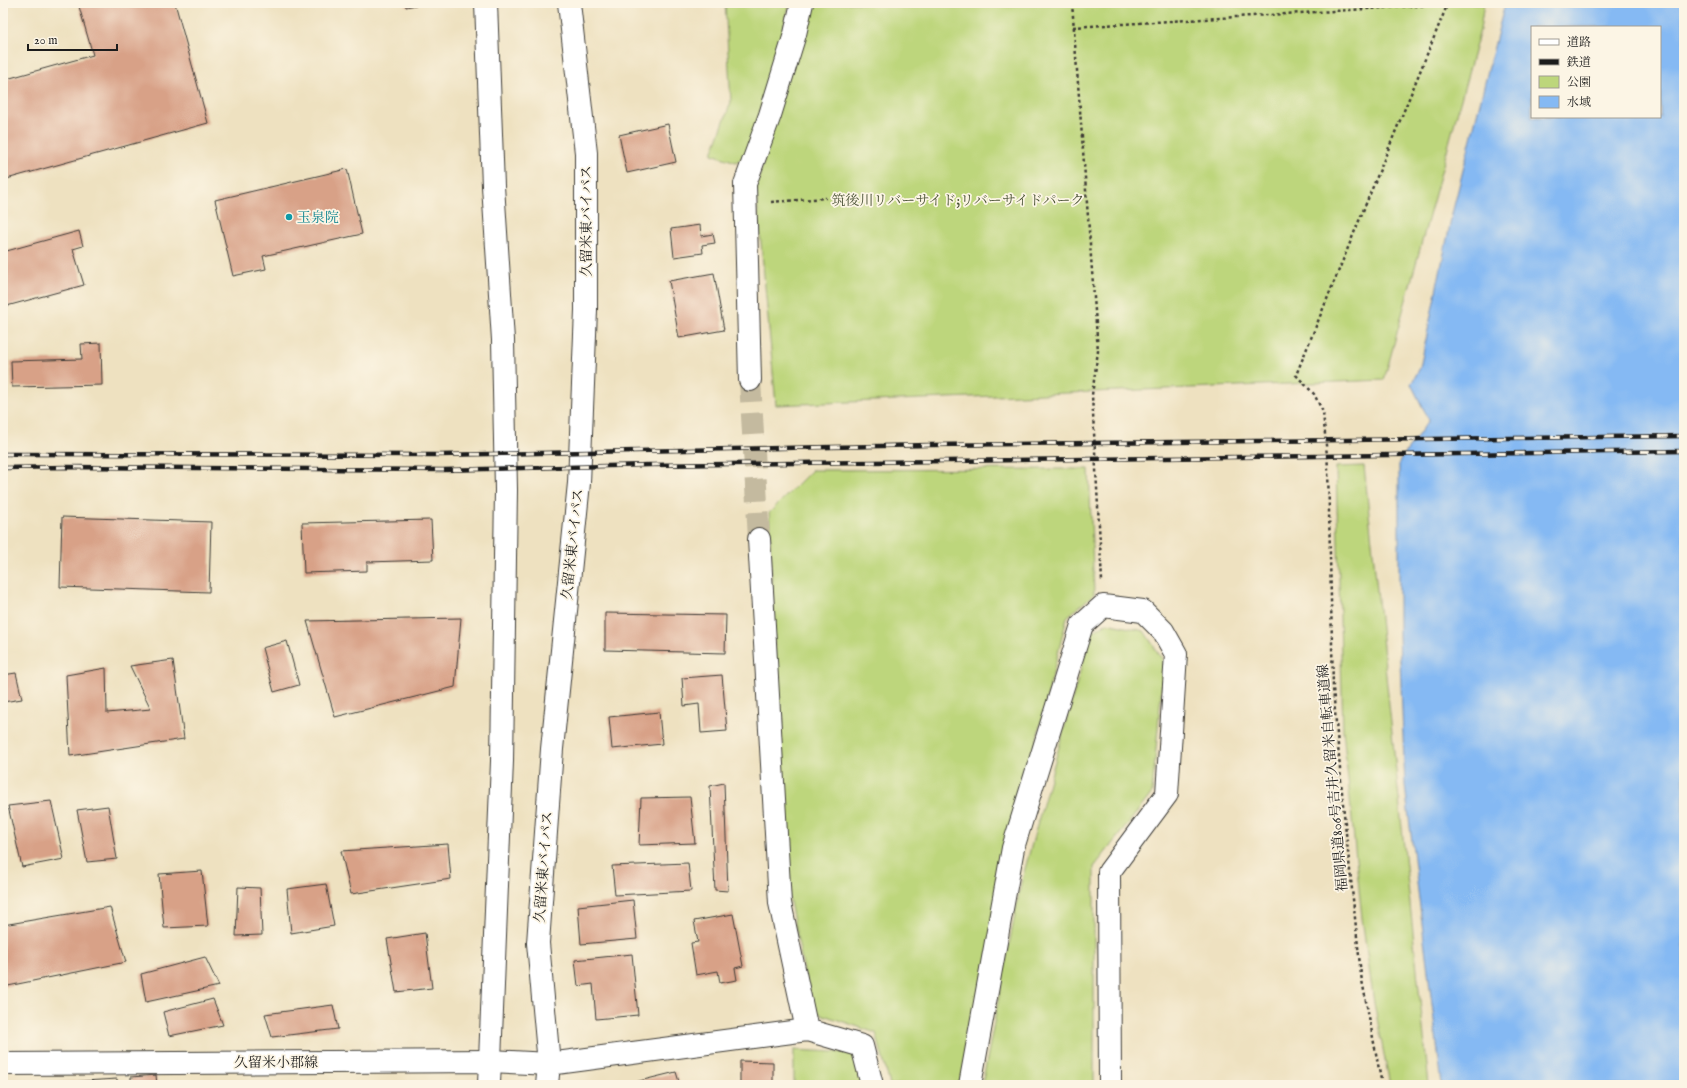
<svg xmlns="http://www.w3.org/2000/svg" width="1687" height="1088" font-family="'IM FELL English','Noto Serif JP',serif">
	<style>
		.green { fill: #bdd67b; stroke: #6c794c }
		.water { fill: #85b9f3; stroke: #506a88; fill-rule: evenodd }
		.building { fill: #d8a187 }
		.lines { fill: none; stroke-linecap: round; stroke-linejoin: round }
		.minor-tunnel { stroke: #c4ba9f; stroke-width: 22; stroke-dasharray: 22 11; stroke-linecap: butt }
		.minor-casing { stroke: #3c3a35; stroke-width: 24 }
		.primary-casing { stroke: #3c3a35; stroke-width: 24 }
		.trunk-casing { stroke: #3c3a35; stroke-width: 24 }
		.path { stroke: #3c3a35; stroke-width: 2.5; stroke-dasharray: 3 3; stroke-linecap: butt }
		.minor { stroke: #fff; stroke-width: 22 }
		.primary { stroke: #fff; stroke-width: 22 }
		.trunk { stroke: #fff; stroke-width: 22 }
		.rail-casing { stroke: #1c1c1c; stroke-width: 4.5 }
		.rail { stroke: #fcf5e5; stroke-width: 3; stroke-dasharray: 9; stroke-linecap: butt }
		.culture-dot { fill: #0f9aa8; stroke: #fcf5e5; stroke-width: 1.5 }
		.labels { text-anchor: middle; stroke-width: 3.5; stroke-linejoin: round; paint-order: stroke }
		.park-label { font-size: 14px; fill: #4c5438; stroke: #fcf5e5 }
		.culture-label { font-size: 14px; fill: #0d838f; stroke: #fcf5e5; text-anchor: start }
		.street-label { font-size: 14px; fill: #1c1c1c; stroke: #fcf5e5 }
	</style>
	<rect width="100%" height="100%" fill="#fcf5e5"/>
	<filter id="ink" filterUnits="userSpaceOnUse"><feTurbulence type="fractalNoise" baseFrequency=".025" numOctaves="2"/><feDisplacementMap in="SourceGraphic" scale="8" xChannelSelector="R" yChannelSelector="G"/><feConvolveMatrix kernelMatrix="1 2 1 2 8 2 1 2 1" color-interpolation-filters="sRGB"/></filter>
	<filter id="wash" filterUnits="userSpaceOnUse"><feTurbulence type="fractalNoise" baseFrequency=".012" numOctaves="4" result="noise"/><feDisplacementMap in="SourceGraphic" scale="16" xChannelSelector="R" yChannelSelector="G"/><feGaussianBlur stdDeviation="0.9" result="paint"/><feColorMatrix in="noise" values="0 0 0 0 0 0 0 0 0 0 0 0 0 0 0 0 0 1.4 0 .05"/><feComposite in="paint" operator="in"/></filter>
	<g filter="url(#wash)">
		<rect width="100%" height="100%" fill="#eee1c0"/>
		<g class="green">
			<path d="M 725,3 L 790,3 L 747,155 L 736,162 L 712,154 L 731,102 Z"/>
			<path d="M 807,3 L 1484,3 L 1480,30 L 1384,380 L 776,405 L 756,189 Z"/>
			<path d="M 1364,466 L 1429,1085 L 1390,1085 L 1374,1003 L 1362,918 L 1343,730 L 1336,467 Z"/>
			<path d="M 1089,469 L 1094,594 L 1067,617 L 1017,818 L 962,1085 L 890,1085 L 876,1033 L 812,1011 L 784,872 L 769,513 L 812,470 Z"/>
			<path d="M 1107,623 L 1144,631 L 1164,662 L 1152,793 L 1094,867 L 1094,1085 L 982,1085 L 1021,883 L 1091,632 Z"/>
			<path d="M 794,1050 L 854,1053 L 862,1085 L 794,1085 Z"/>
		</g>
		<path class="water" d="M 1505,3 L 1684,3 L 1684,1085 L 1442,1085 L 1405,786 L 1399,635 L 1399,462 L 1429,420 L 1411,384 L 1420,368 L 1453,210 ZM 1532,27 L 1660,27 L 1660,117 L 1532,117 Z"/>
		<g id="blocks">
			<g class="building">
				<path d="M 78,3 L 175,3 L 208,123 L 3,180 L 3,80 L 93,55 Z"/>
				<path d="M 405,3 L 421,3 L 421,4 L 406,7 Z"/>
				<path d="M 668,124 L 676,162 L 627,173 L 619,135 Z"/>
				<path d="M 347,169 L 362,234 L 263,256 L 266,269 L 233,276 L 215,200 Z"/>
				<path d="M 700,225 L 701,236 L 713,234 L 715,243 L 702,245 L 703,253 L 674,257 L 671,229 Z"/>
				<path d="M 79,231 L 83,246 L 73,249 L 84,285 L 3,307 L 3,252 Z"/>
				<path d="M 714,273 L 724,330 L 679,338 L 669,281 Z"/>
				<path d="M 101,343 L 102,385 L 12,387 L 11,361 L 82,359 L 81,344 Z"/>
				<path d="M 62,517 L 211,522 L 209,592 L 60,587 Z"/>
				<path d="M 431,520 L 433,560 L 367,562 L 367,571 L 304,573 L 302,523 Z"/>
				<path d="M 605,613 L 726,615 L 725,653 L 605,650 Z"/>
				<path d="M 461,618 L 455,687 L 335,717 L 307,621 Z"/>
				<path d="M 287,641 L 299,685 L 274,692 L 262,648 Z"/>
				<path d="M 173,660 L 184,739 L 70,756 L 66,675 L 106,668 L 107,713 L 151,709 L 130,666 Z"/>
				<path d="M 16,673 L 22,699 L 3,702 L 3,675 Z"/>
				<path d="M 722,675 L 727,731 L 701,733 L 699,704 L 684,706 L 682,678 Z"/>
				<path d="M 659,712 L 662,744 L 612,749 L 609,717 Z"/>
				<path d="M 724,783 L 728,891 L 715,890 L 710,786 Z"/>
				<path d="M 690,797 L 695,843 L 639,845 L 641,798 Z"/>
				<path d="M 51,801 L 64,859 L 22,867 L 8,806 Z"/>
				<path d="M 108,806 L 117,859 L 87,862 L 77,810 Z"/>
				<path d="M 448,844 L 451,879 L 351,894 L 341,851 Z"/>
				<path d="M 688,863 L 691,891 L 615,895 L 612,866 Z"/>
				<path d="M 202,871 L 208,926 L 164,928 L 159,874 Z"/>
				<path d="M 326,884 L 334,926 L 291,933 L 287,889 Z"/>
				<path d="M 238,887 L 260,888 L 262,935 L 236,936 Z"/>
				<path d="M 633,900 L 637,939 L 581,944 L 578,906 Z"/>
				<path d="M 110,907 L 126,962 L 3,987 L 3,925 Z"/>
				<path d="M 733,914 L 743,966 L 735,968 L 737,980 L 720,983 L 718,971 L 696,975 L 691,943 L 698,942 L 694,921 Z"/>
				<path d="M 425,933 L 432,988 L 396,992 L 387,939 Z"/>
				<path d="M 632,954 L 638,1015 L 596,1019 L 593,984 L 578,986 L 575,960 Z"/>
				<path d="M 205,957 L 219,986 L 146,1002 L 141,974 Z"/>
				<path d="M 213,999 L 223,1025 L 169,1036 L 163,1012 Z"/>
				<path d="M 333,1005 L 338,1029 L 272,1037 L 265,1014 Z"/>
				<path d="M 740,1061 L 773,1062 L 773,1085 L 722,1085 L 722,1083 L 740,1084 Z"/>
				<path d="M 676,1072 L 680,1085 L 627,1085 L 627,1084 Z"/>
				<path d="M 156,1075 L 157,1085 L 131,1085 L 131,1077 Z"/>
				<path d="M 117,1079 L 118,1085 L 36,1085 L 36,1084 Z"/>
			</g>
		</g>
	</g>
	<g filter="url(#ink)">
		<use href="#blocks" fill-opacity="0" stroke="#3c3a35" stroke-width="1"/>
		<g class="lines">
			<path class="minor-tunnel" d="M 750,380 L 759,539"/>
			<defs>
				<g id="minor">
					<path d="M 750,380 L 745,184 L 770,115 L 795,34 L 802,3"/>
					<path d="M 759,539 L 780,903 L 807,1030"/>
					<path d="M 549,1064 L 807,1030 L 862,1046 L 872,1085"/>
					<path d="M 970,1085 L 1013,848 L 1082,625 L 1103,606 L 1143,611 L 1163,631 L 1176,654 L 1167,794 L 1109,872 L 1110,1085"/>
				</g>
				<path id="primary" d="M 3,1064 L 491,1061 L 549,1064"/>
				<g id="trunk">
					<path d="M 486,3 L 493,186 L 503,340 L 506,490 L 502,761 L 489,1085"/>
					<path d="M 547,1085 L 549,1064 L 538,943 L 552,749 L 579,483 L 586,310 L 586,153 L 569,3"/>
				</g>
			</defs>
			<use href="#minor" class="minor-casing"/>
			<use href="#primary" class="primary-casing"/>
			<use href="#trunk" class="trunk-casing"/>
			<g class="path">
				<path d="M 1072,3 L 1098,351 L 1092,395 L 1102,581"/>
				<path d="M 1073,27 L 1448,4"/>
				<path d="M 771,202 L 826,198"/>
				<path d="M 1382,1085 L 1361,975 L 1343,804 L 1333,688 L 1328,467 L 1323,412 L 1314,394 L 1296,375 L 1448,3"/>
			</g>
			<use href="#minor" class="minor"/>
			<use href="#primary" class="primary"/>
			<use href="#trunk" class="trunk"/>
			<defs>
				<g id="rail">
					<path d="M 3,454 L 439,455 L 930,445 L 1684,436"/>
					<path d="M 3,468 L 68,467 L 443,470 L 650,465 L 1684,451"/>
				</g>
			</defs>
			<use href="#rail" class="rail-casing"/>
			<use href="#rail" class="rail"/>
		</g>
	</g>
	<circle class="culture-dot" cx="289" cy="217" r="4"/>
	<g class="labels">
		<g class="park-label">
			<text x="958" y="205">筑後川リバーサイド;リバーサイドパーク</text>
		</g>
		<g class="culture-label">
			<text x="297" y="222">玉泉院</text>
		</g>
		<g class="street-label">
			<text transform="translate(586 221) rotate(-90)" y="5">久留米東バイパス</text>
			<text transform="translate(572 544) rotate(-84)" y="5">久留米東バイパス</text>
			<text transform="translate(1332 778) rotate(-95)" y="5">福岡県道806号吉井久留米自転車道線</text>
			<text transform="translate(543 867) rotate(-86)" y="5">久留米東バイパス</text>
			<text x="276" y="1067">久留米小郡線</text>
		</g>
	</g>
	<rect width="1687" height="1088" fill="none" stroke="#fcf5e5" stroke-width="16"/>
	<rect x="1531" y="26" width="130" height="92" fill="#fcf5e5" stroke="#a29e95"/>
	<rect x="1539" y="39" width="20" height="6" fill="#ffffff" stroke="#a29e95"/>
	<text x="1567" y="46" font-size="12" fill="#1c1c1c">道路</text>
	<rect x="1539" y="59" width="20" height="6" fill="#1c1c1c" stroke="#a29e95"/>
	<text x="1567" y="66" font-size="12" fill="#1c1c1c">鉄道</text>
	<rect x="1539" y="76" width="20" height="12" fill="#bdd67b" stroke="#a29e95"/>
	<text x="1567" y="86" font-size="12" fill="#1c1c1c">公園</text>
	<rect x="1539" y="96" width="20" height="12" fill="#85b9f3" stroke="#a29e95"/>
	<text x="1567" y="106" font-size="12" fill="#1c1c1c">水域</text>
	<path d="M28 44v6h89v-6" fill="none" stroke="#1c1c1c" stroke-width="2"/>
	<text x="34" y="44" font-size="12" fill="#1c1c1c" stroke="#fcf5e5" stroke-width="3" paint-order="stroke">20 m</text>
</svg>
